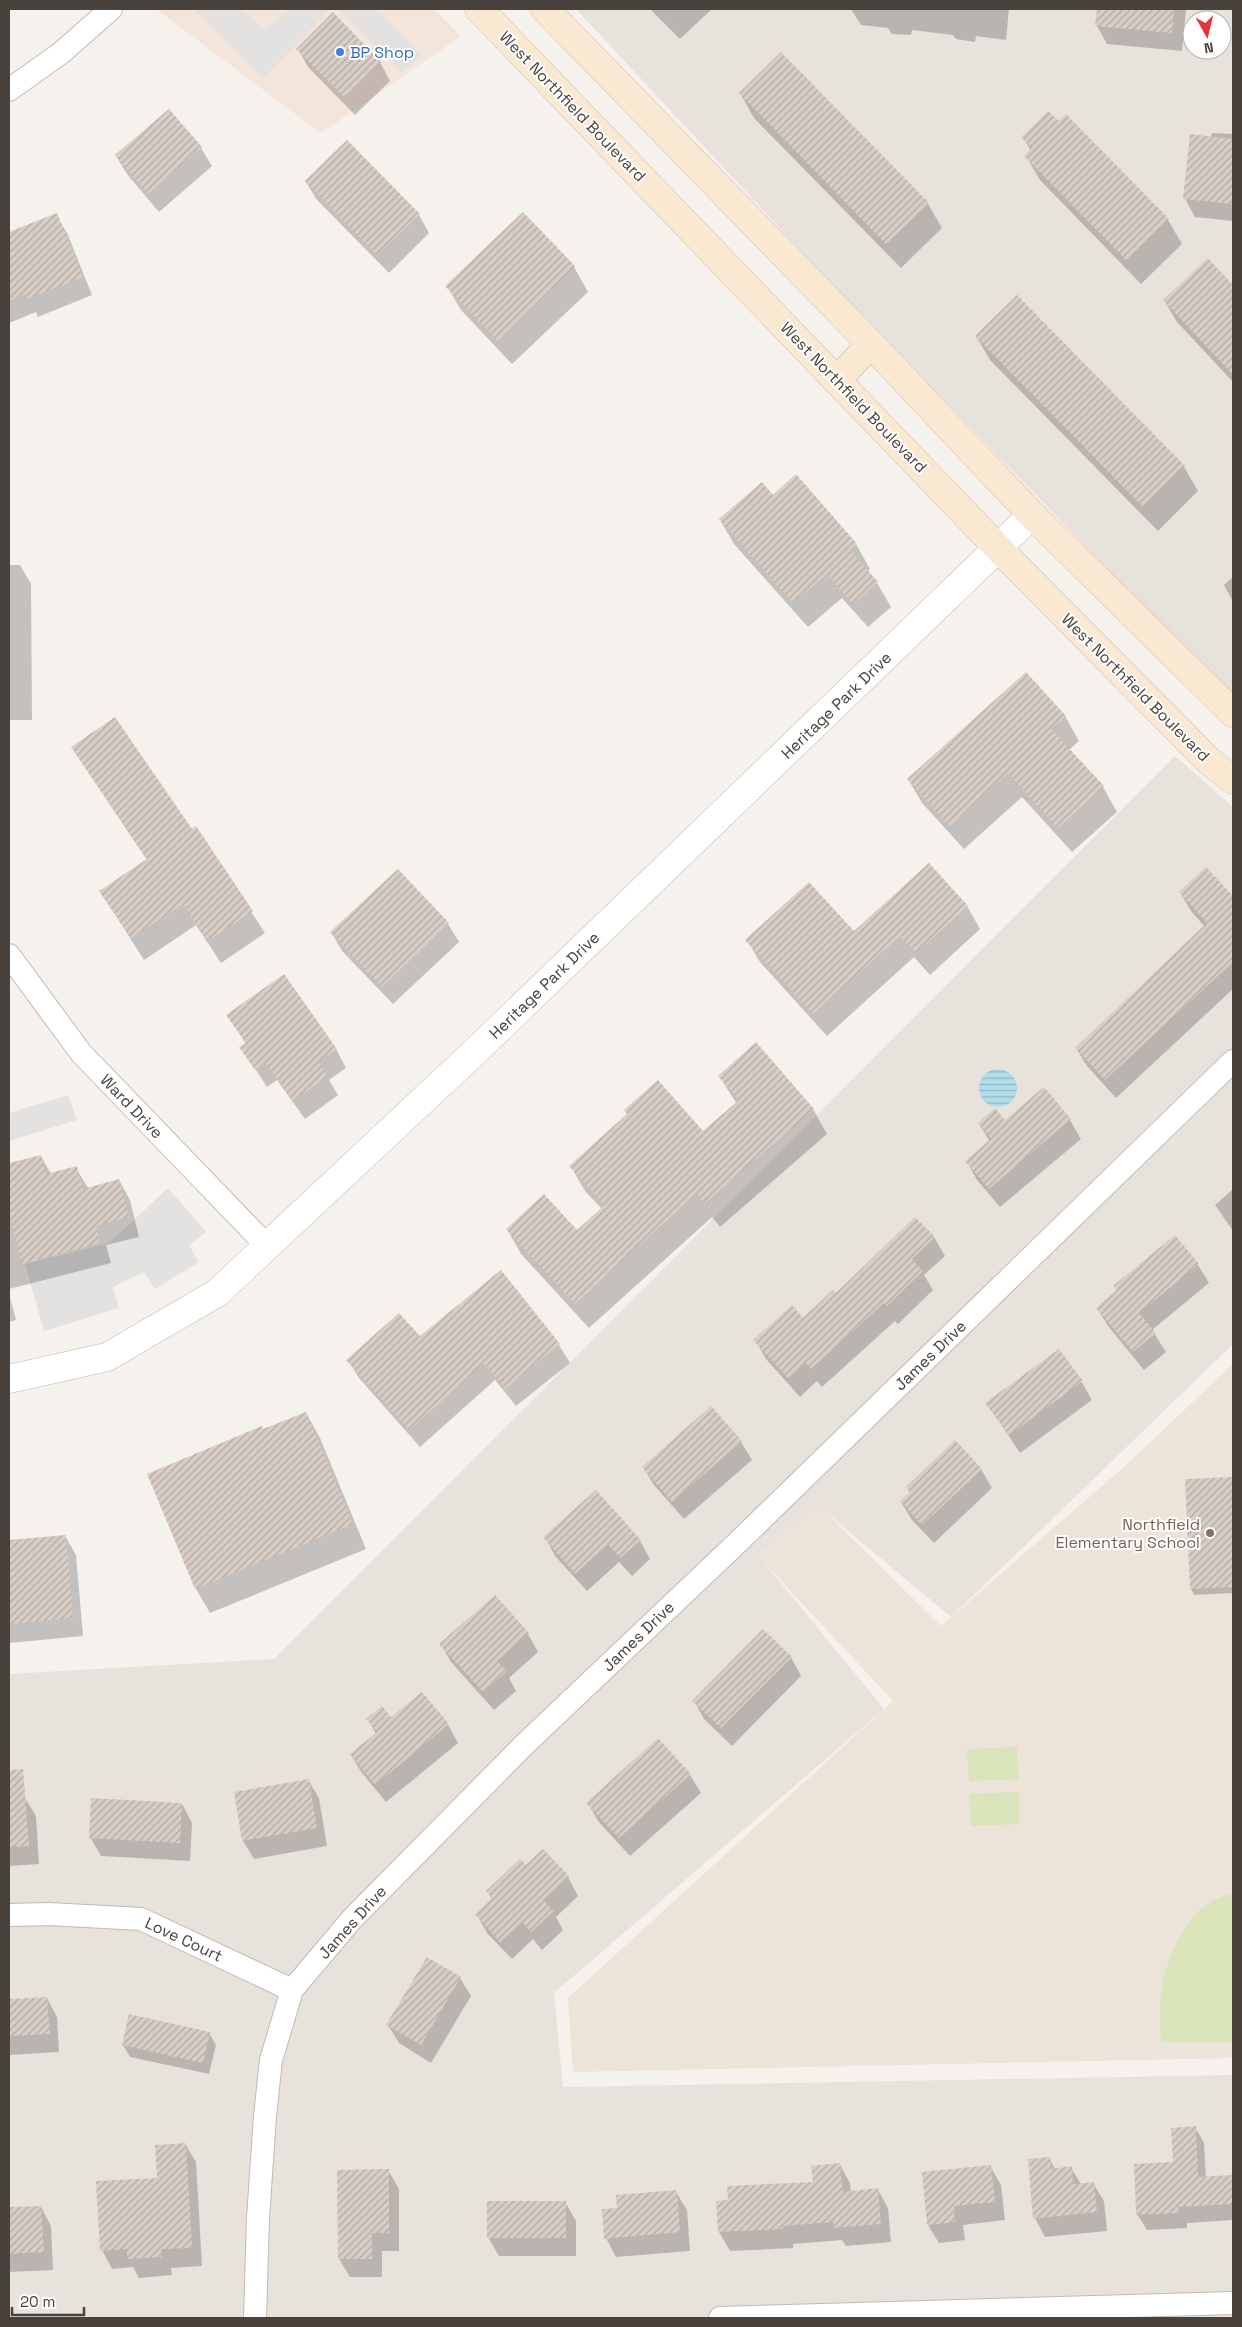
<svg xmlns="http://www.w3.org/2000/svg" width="1242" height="2327" font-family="'Space Grotesk',sans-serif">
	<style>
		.residential { fill: #e8e2dc; fill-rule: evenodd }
		.commercial { fill: #f4e5db }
		.education { fill: #ece3d9 }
		.pitch { fill: #d9e4ba }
		.parking { fill: #e4e2e0 }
		.water { fill: url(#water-rules) }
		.shadow { fill: #0003 }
		.building { fill: url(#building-hatch) }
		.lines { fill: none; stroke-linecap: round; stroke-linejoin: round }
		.minor-casing { stroke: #c3bab3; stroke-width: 24 }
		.tertiary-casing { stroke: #c3bab3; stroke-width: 29 }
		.secondary-casing { stroke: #d2bea3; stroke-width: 29 }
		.minor { stroke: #fff; stroke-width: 22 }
		.tertiary { stroke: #fff; stroke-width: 28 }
		.secondary { stroke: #fae9d2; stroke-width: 28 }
		.shop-dot { fill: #3f7fe0; stroke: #fff; stroke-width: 2 }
		.education-dot { fill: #8d6e63; stroke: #fff; stroke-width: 2 }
		.labels { text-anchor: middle; stroke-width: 4; stroke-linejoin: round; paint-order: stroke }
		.shop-label { font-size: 16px; fill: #366cbe; stroke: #fff; text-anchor: start }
		.street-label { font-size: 16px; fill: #49413b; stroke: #fff }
		.education-label { font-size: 16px; fill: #785e54; stroke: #fff; text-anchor: end }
	</style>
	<defs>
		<pattern id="water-rules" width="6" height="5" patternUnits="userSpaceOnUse" patternTransform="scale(1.25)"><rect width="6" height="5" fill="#b1ddea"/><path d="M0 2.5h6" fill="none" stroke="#92b5bf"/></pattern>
		<pattern id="building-hatch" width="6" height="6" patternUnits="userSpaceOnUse" patternTransform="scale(1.25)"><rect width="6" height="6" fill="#d8cec6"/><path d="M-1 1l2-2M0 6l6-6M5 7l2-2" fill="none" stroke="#b1a9a2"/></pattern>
	</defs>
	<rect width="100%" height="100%" fill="#f5f1ed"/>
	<g class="residential">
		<path d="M 576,9 L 1233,9 L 1233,699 L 830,282 ZM 1192,20 L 1222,20 L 1222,50 L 1192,50 Z"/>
		<path d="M 1175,756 L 1233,807 L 1233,1344 L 951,1617 L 816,1504 L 758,1555 L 884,1709 L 554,1993 L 563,2087 L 1233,2075 L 1233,2318 L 9,2318 L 9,1674 L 274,1659 Z"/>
	</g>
	<path class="commercial" d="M 156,9 L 434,9 L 461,36 L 321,133 Z"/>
	<path class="education" d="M 1233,1364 L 1233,2058 L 573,2072 L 568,1998 L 893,1701 L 758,1556 L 816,1503 L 941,1626 L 1125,1466 Z"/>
	<g class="pitch">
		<path d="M 1017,1747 L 1018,1779 L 969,1781 L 967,1749 Z"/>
		<path d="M 1019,1792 L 1019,1824 L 971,1826 L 969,1794 Z"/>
		<path d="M 1233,1894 L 1233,2042 L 1161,2042 C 1160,2025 1159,2006 1162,1989 C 1168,1951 1191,1900 1233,1894 Z"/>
	</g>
	<g class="parking">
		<path d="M 194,9 L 243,9 L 265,30 L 289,9 L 331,9 L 263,78 Z"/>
		<path d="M 338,9 L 376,9 L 422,56 L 402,73 Z"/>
		<path d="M 68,1095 L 77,1120 L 9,1141 L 9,1113 Z"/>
		<path d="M 168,1188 L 206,1232 L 189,1245 L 199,1262 L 155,1289 L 144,1272 L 113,1287 L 119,1308 L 44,1331 L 25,1264 L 109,1243 Z"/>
	</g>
	<circle class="water" cx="998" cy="1088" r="19"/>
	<g class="shadow">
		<path d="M 650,9 L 712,9 L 680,39 Z"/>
		<path d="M 851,9 L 1009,9 L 1006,40 L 976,36 L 975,42 L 956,39 L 953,35 L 912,30 L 911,35 L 892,34 L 888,28 L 861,25 Z"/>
		<path d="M 1098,9 L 1186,9 L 1182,51 L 1107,44 L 1097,26 Z"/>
		<path d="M 298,49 L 380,62 L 390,81 L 355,115 L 308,67 Z"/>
		<path d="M 740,93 L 928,204 L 942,228 L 901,268 L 754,118 Z"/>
		<path d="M 169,110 L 201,148 L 212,166 L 159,212 L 127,174 L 116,156 Z"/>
		<path d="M 1066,116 L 1168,220 L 1182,244 L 1141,284 L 1040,180 L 1026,156 L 1031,151 L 1023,137 L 1059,123 Z"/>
		<path d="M 1212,133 L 1233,134 L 1233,221 L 1195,217 L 1185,199 Z"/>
		<path d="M 306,182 L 419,215 L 429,233 L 389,273 L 317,200 Z"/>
		<path d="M 523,213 L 574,267 L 588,292 L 512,364 L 461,310 L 447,286 Z"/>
		<path d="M 56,215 L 67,233 L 92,295 L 38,317 L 36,312 L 9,323 L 9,234 Z"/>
		<path d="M 1208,260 L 1233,286 L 1233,382 L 1177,322 L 1164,300 Z"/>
		<path d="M 1017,296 L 1184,467 L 1198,491 L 1158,531 L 990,360 L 976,336 Z"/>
		<path d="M 773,497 L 856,544 L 870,569 L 867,571 L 877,583 L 891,607 L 868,627 L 842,598 L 808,627 L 734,544 L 720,520 Z"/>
		<path d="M 9,565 L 20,565 L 31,584 L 32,720 L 9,720 Z"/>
		<path d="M 1233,577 L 1233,602 L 1224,585 Z"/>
		<path d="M 1065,716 L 1079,741 L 1069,750 L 1103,787 L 1117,812 L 1072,852 L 1022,797 L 964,849 L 922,803 L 908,779 Z"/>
		<path d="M 72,748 L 191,831 L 196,828 L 265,933 L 221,963 L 196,925 L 144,960 L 100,891 L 147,860 Z"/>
		<path d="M 1206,869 L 1233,898 L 1233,989 L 1116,1098 L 1087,1066 L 1076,1048 L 1205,927 L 1191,911 L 1180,892 Z"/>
		<path d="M 398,870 L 448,924 L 459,942 L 393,1004 L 342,951 L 331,932 Z"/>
		<path d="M 967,906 L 980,929 L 930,975 L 914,957 L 827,1036 L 760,962 L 747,940 L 854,933 Z"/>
		<path d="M 228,1016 L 336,1049 L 346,1068 L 329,1080 L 338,1095 L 305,1119 L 277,1080 L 267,1087 L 241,1047 L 246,1044 Z"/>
		<path d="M 719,1076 L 813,1109 L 827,1134 L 720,1227 L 712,1217 L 589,1328 L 521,1254 L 507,1229 L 577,1232 L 602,1209 L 585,1191 L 571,1167 L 628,1115 L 703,1133 L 737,1104 Z"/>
		<path d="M 1044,1089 L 1070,1120 L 1081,1139 L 1000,1207 L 977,1180 L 967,1162 L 990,1142 L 979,1124 L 1005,1122 Z"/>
		<path d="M 41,1156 L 51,1174 L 76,1168 L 88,1188 L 119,1180 L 130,1200 L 139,1237 L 106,1245 L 111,1263 L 9,1289 L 9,1165 Z"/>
		<path d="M 1233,1189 L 1233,1231 L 1215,1205 Z"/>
		<path d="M 934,1237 L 945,1256 L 924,1275 L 933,1290 L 898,1324 L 895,1321 L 822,1387 L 817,1381 L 800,1397 L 766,1359 L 755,1340 L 803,1319 L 836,1295 Z"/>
		<path d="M 1175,1237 L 1198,1265 L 1209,1283 L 1152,1330 L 1166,1352 L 1144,1370 L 1108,1326 L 1097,1308 L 1117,1291 L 1114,1286 Z"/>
		<path d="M 501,1272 L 559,1345 L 570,1363 L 516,1406 L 495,1380 L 420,1447 L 359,1378 L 348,1360 L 420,1338 Z"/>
		<path d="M 9,1294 L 16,1320 L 9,1322 Z"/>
		<path d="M 1081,1381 L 1092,1400 L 1020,1453 L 987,1403 Z"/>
		<path d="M 306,1413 L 320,1438 L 366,1549 L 210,1613 L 196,1589 L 149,1474 Z"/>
		<path d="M 741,1442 L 752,1460 L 684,1519 L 654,1485 L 643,1467 Z"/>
		<path d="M 981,1469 L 992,1488 L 934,1543 L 912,1520 L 901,1502 L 910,1493 L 907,1487 Z"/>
		<path d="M 1233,1478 L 1233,1593 L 1194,1595 L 1191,1589 L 1187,1480 Z"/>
		<path d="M 65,1536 L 76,1555 L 83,1636 L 9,1643 L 9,1541 Z"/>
		<path d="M 545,1537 L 640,1541 L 650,1559 L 632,1576 L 619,1562 L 587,1591 L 555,1556 Z"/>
		<path d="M 528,1634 L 538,1652 L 509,1678 L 516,1691 L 494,1710 L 451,1662 L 441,1644 Z"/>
		<path d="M 791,1657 L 801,1676 L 732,1746 L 704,1719 L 694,1701 Z"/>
		<path d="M 368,1719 L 448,1725 L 458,1743 L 386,1802 L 362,1773 L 351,1755 L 376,1734 Z"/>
		<path d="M 690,1775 L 701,1793 L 630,1856 L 598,1821 L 588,1803 Z"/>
		<path d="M 308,1780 L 319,1798 L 327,1846 L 254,1859 L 243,1841 Z"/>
		<path d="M 25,1798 L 36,1816 L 39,1864 L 9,1866 L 9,1799 Z"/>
		<path d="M 182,1804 L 192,1823 L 190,1861 L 101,1856 L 90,1837 Z"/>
		<path d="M 526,1867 L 568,1877 L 578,1896 L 556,1917 L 563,1930 L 542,1950 L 533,1939 L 512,1959 L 487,1933 L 477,1915 L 492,1900 L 488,1892 Z"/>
		<path d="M 460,1978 L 471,1996 L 431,2063 L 399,2043 L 388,2025 Z"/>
		<path d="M 47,1998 L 57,2017 L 59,2052 L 9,2055 L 9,2001 Z"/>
		<path d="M 209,2033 L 216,2045 L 209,2074 L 130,2057 L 123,2045 Z"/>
		<path d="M 1195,2127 L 1204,2143 L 1206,2178 L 1233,2176 L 1233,2220 L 1187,2223 L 1187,2228 L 1147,2230 L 1137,2214 L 1174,2163 Z"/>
		<path d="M 185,2144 L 196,2162 L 202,2266 L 171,2268 L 172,2275 L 139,2278 L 133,2267 L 112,2269 L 102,2250 Z"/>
		<path d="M 1049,2158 L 1055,2169 L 1071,2168 L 1081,2184 L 1093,2183 L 1104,2201 L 1107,2231 L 1045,2237 L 1035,2218 Z"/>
		<path d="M 840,2165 L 850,2183 L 851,2192 L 878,2190 L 888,2208 L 891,2242 L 846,2246 L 842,2240 L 793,2244 L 793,2248 L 730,2251 L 719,2232 L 717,2202 L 814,2183 Z"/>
		<path d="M 990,2166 L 1001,2185 L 1005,2220 L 963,2225 L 965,2240 L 939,2243 L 928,2225 Z"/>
		<path d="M 388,2170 L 399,2189 L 399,2251 L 382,2251 L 382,2277 L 350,2277 L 339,2259 Z"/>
		<path d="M 676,2192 L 687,2210 L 690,2251 L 616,2257 L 606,2238 Z"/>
		<path d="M 565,2202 L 576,2221 L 576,2256 L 499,2256 L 488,2237 Z"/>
		<path d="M 41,2207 L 51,2226 L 53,2270 L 9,2272 L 9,2209 Z"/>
	</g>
	<g class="building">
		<path d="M 1097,9 L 1174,9 L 1172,33 L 1095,26 Z"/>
		<path d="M 333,12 L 381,62 L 344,97 L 296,49 Z"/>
		<path d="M 781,52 L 929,203 L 886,244 L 739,93 Z"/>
		<path d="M 169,109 L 202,147 L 148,194 L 115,155 Z"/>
		<path d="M 1048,111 L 1059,121 L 1066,114 L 1169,219 L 1126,260 L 1024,156 L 1032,148 L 1021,137 Z"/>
		<path d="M 1190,134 L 1233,139 L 1233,204 L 1183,199 Z"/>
		<path d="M 347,140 L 420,214 L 377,255 L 305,181 Z"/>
		<path d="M 523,212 L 575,266 L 498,341 L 445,286 Z"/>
		<path d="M 57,213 L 83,277 L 27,299 L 25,294 L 9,301 L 9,232 Z"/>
		<path d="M 1208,258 L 1233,285 L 1233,375 L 1163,300 Z"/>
		<path d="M 1017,295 L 1185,466 L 1143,507 L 975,336 Z"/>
		<path d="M 796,474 L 857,544 L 850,550 L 878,582 L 853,604 L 827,574 L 793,603 L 719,519 L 762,482 L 773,495 Z"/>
		<path d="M 1026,672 L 1066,716 L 1051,729 L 1104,786 L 1058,828 L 1008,773 L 950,826 L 907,779 Z"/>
		<path d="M 115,717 L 192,829 L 196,826 L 253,911 L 208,941 L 183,904 L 131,938 L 99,891 L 147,859 L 71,747 Z"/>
		<path d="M 929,863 L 968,906 L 916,953 L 900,936 L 813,1014 L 745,940 L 809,882 L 854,931 Z"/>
		<path d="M 1206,867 L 1233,896 L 1233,962 L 1105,1080 L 1075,1048 L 1207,923 L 1179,892 Z"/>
		<path d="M 398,869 L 449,923 L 382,987 L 330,932 Z"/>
		<path d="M 284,974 L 337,1049 L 318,1062 L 328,1076 L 293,1101 L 265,1062 L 255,1070 L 239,1047 L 246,1043 L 226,1015 Z"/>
		<path d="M 756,1042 L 814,1109 L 705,1203 L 697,1193 L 575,1304 L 506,1229 L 544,1194 L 577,1230 L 605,1205 L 569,1166 L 627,1114 L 624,1110 L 658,1080 L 703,1131 L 739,1100 L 718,1076 Z"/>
		<path d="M 1044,1087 L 1071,1119 L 989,1189 L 965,1161 L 991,1139 L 978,1123 L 995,1108 L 1005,1120 Z"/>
		<path d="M 41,1155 L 46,1174 L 77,1166 L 83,1189 L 119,1179 L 129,1217 L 96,1226 L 100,1243 L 22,1264 L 9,1211 L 9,1163 Z"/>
		<path d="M 915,1217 L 935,1237 L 912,1259 L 923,1271 L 887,1306 L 884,1303 L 811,1369 L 806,1363 L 789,1379 L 753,1340 L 792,1305 L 803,1318 L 833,1290 L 836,1293 Z"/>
		<path d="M 1175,1235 L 1199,1264 L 1139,1313 L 1156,1333 L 1133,1352 L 1096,1308 L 1117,1290 L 1113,1286 Z"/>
		<path d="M 501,1270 L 560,1344 L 505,1389 L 484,1363 L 409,1430 L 346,1360 L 399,1313 L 420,1336 Z"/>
		<path d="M 1059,1349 L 1083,1381 L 1009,1435 L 985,1403 Z"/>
		<path d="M 711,1406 L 742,1441 L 672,1502 L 642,1467 Z"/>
		<path d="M 306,1412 L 353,1524 L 195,1589 L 147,1474 L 262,1426 L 263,1429 Z"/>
		<path d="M 955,1440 L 982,1469 L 922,1525 L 900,1501 L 910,1492 L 906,1487 Z"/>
		<path d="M 1233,1477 L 1233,1587 L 1190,1589 L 1185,1479 Z"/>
		<path d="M 596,1490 L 641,1540 L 620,1558 L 608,1544 L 575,1574 L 543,1537 Z"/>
		<path d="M 66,1535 L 73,1618 L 9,1624 L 9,1540 Z"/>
		<path d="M 495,1595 L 529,1633 L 497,1661 L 507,1671 L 483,1692 L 439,1644 Z"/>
		<path d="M 763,1629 L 792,1657 L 721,1728 L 692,1701 Z"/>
		<path d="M 422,1692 L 449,1724 L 375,1785 L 350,1754 L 377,1732 L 366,1719 L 382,1706 L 391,1717 Z"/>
		<path d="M 658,1738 L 691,1774 L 619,1838 L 586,1803 Z"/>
		<path d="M 23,1769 L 29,1846 L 9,1847 L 9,1770 Z"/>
		<path d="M 309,1779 L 317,1828 L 242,1841 L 234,1792 Z"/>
		<path d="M 91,1798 L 182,1803 L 180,1843 L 89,1838 Z"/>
		<path d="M 543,1849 L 569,1876 L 543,1900 L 554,1911 L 531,1932 L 522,1922 L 500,1942 L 475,1914 L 492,1898 L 486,1891 L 520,1859 L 526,1865 Z"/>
		<path d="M 427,1957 L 461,1977 L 421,2045 L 386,2025 Z"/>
		<path d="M 47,1997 L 50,2034 L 9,2036 L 9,1999 Z"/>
		<path d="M 129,2014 L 210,2032 L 203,2063 L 122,2045 Z"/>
		<path d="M 1196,2126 L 1198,2177 L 1233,2175 L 1233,2204 L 1178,2207 L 1179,2213 L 1136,2215 L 1134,2164 L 1173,2162 L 1171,2128 Z"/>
		<path d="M 186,2143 L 192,2248 L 161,2249 L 162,2257 L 127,2259 L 127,2249 L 100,2251 L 96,2181 L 157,2178 L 155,2145 Z"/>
		<path d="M 1050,2157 L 1051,2169 L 1072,2166 L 1073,2184 L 1094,2182 L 1097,2212 L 1033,2219 L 1028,2159 Z"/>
		<path d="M 840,2163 L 843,2192 L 878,2188 L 881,2224 L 834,2228 L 833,2222 L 783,2226 L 783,2229 L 718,2232 L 716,2201 L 728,2200 L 727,2186 L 813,2182 L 811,2166 Z"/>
		<path d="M 991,2165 L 995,2202 L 954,2206 L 955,2222 L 927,2225 L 922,2172 Z"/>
		<path d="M 389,2169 L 389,2233 L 372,2233 L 372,2259 L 338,2259 L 337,2170 Z"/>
		<path d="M 677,2190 L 680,2232 L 604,2239 L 602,2209 L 617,2208 L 616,2195 Z"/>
		<rect x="487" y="2201" width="79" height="37"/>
		<path d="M 41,2206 L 44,2252 L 9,2254 L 9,2207 Z"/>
	</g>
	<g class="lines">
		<defs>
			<g id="minor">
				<path d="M 9,90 L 61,53 L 111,9"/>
				<path d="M 9,955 L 81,1053 L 268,1247"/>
				<path d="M 9,1915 L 49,1914 L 141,1919 L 292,1990"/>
				<path d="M 255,2318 L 258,2218 L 265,2116 L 271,2060 L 292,1990 L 352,1919 L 525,1744 L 736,1544 L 1233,1061"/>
				<path d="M 720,2318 L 1233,2303"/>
			</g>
			<path id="tertiary" d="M 9,1379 L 107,1357 L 217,1293 L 482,1045 L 1032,515"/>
			<g id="secondary">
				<path d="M 479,9 L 999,549 L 1209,761 L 1233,780"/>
				<path d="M 545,9 L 871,344 L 1032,515 L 1233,713"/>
				<path d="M 837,380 L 871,344"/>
			</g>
		</defs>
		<use href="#minor" class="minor-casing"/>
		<use href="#tertiary" class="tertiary-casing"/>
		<use href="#secondary" class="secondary-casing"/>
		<use href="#minor" class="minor"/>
		<use href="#tertiary" class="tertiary"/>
		<use href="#secondary" class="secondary"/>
	</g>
	<circle class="shop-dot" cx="340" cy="52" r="5"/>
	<circle class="education-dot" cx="1210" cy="1533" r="5"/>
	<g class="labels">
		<g class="shop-label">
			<text x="350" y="58">BP Shop</text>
		</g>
		<g class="street-label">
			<text transform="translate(573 106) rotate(46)" y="6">West Northfield Boulevard</text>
			<text transform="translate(854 397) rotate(46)" y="6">West Northfield Boulevard</text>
			<text transform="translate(1136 687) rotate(45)" y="6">West Northfield Boulevard</text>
			<text transform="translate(836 705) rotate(-44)" y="6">Heritage Park Drive</text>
			<text transform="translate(544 985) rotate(-44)" y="6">Heritage Park Drive</text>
			<text transform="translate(132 1106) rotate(46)" y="6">Ward Drive</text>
			<text transform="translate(930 1355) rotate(-44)" y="6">James Drive</text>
			<text transform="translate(638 1636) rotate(-44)" y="6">James Drive</text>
			<text transform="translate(352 1922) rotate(-48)" y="6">James Drive</text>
			<text transform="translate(184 1939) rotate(25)" y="6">Love Court</text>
		</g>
		<g class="education-label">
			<text x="1200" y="1530">Northfield<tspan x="1200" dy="18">Elementary School</tspan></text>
		</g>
	</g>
	<rect width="1242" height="2327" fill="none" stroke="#49413b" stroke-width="20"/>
	<g transform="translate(1207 35) rotate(172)"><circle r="24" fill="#ffffff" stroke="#b6b3b1"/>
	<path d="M0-4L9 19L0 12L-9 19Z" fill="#e43539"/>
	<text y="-8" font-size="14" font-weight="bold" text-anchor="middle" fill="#49413b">N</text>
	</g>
	<path d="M12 2307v8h72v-8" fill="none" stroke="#49413b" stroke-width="2.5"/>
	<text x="20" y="2307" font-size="15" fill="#49413b" stroke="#ffffff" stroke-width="4" paint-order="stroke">20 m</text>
</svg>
